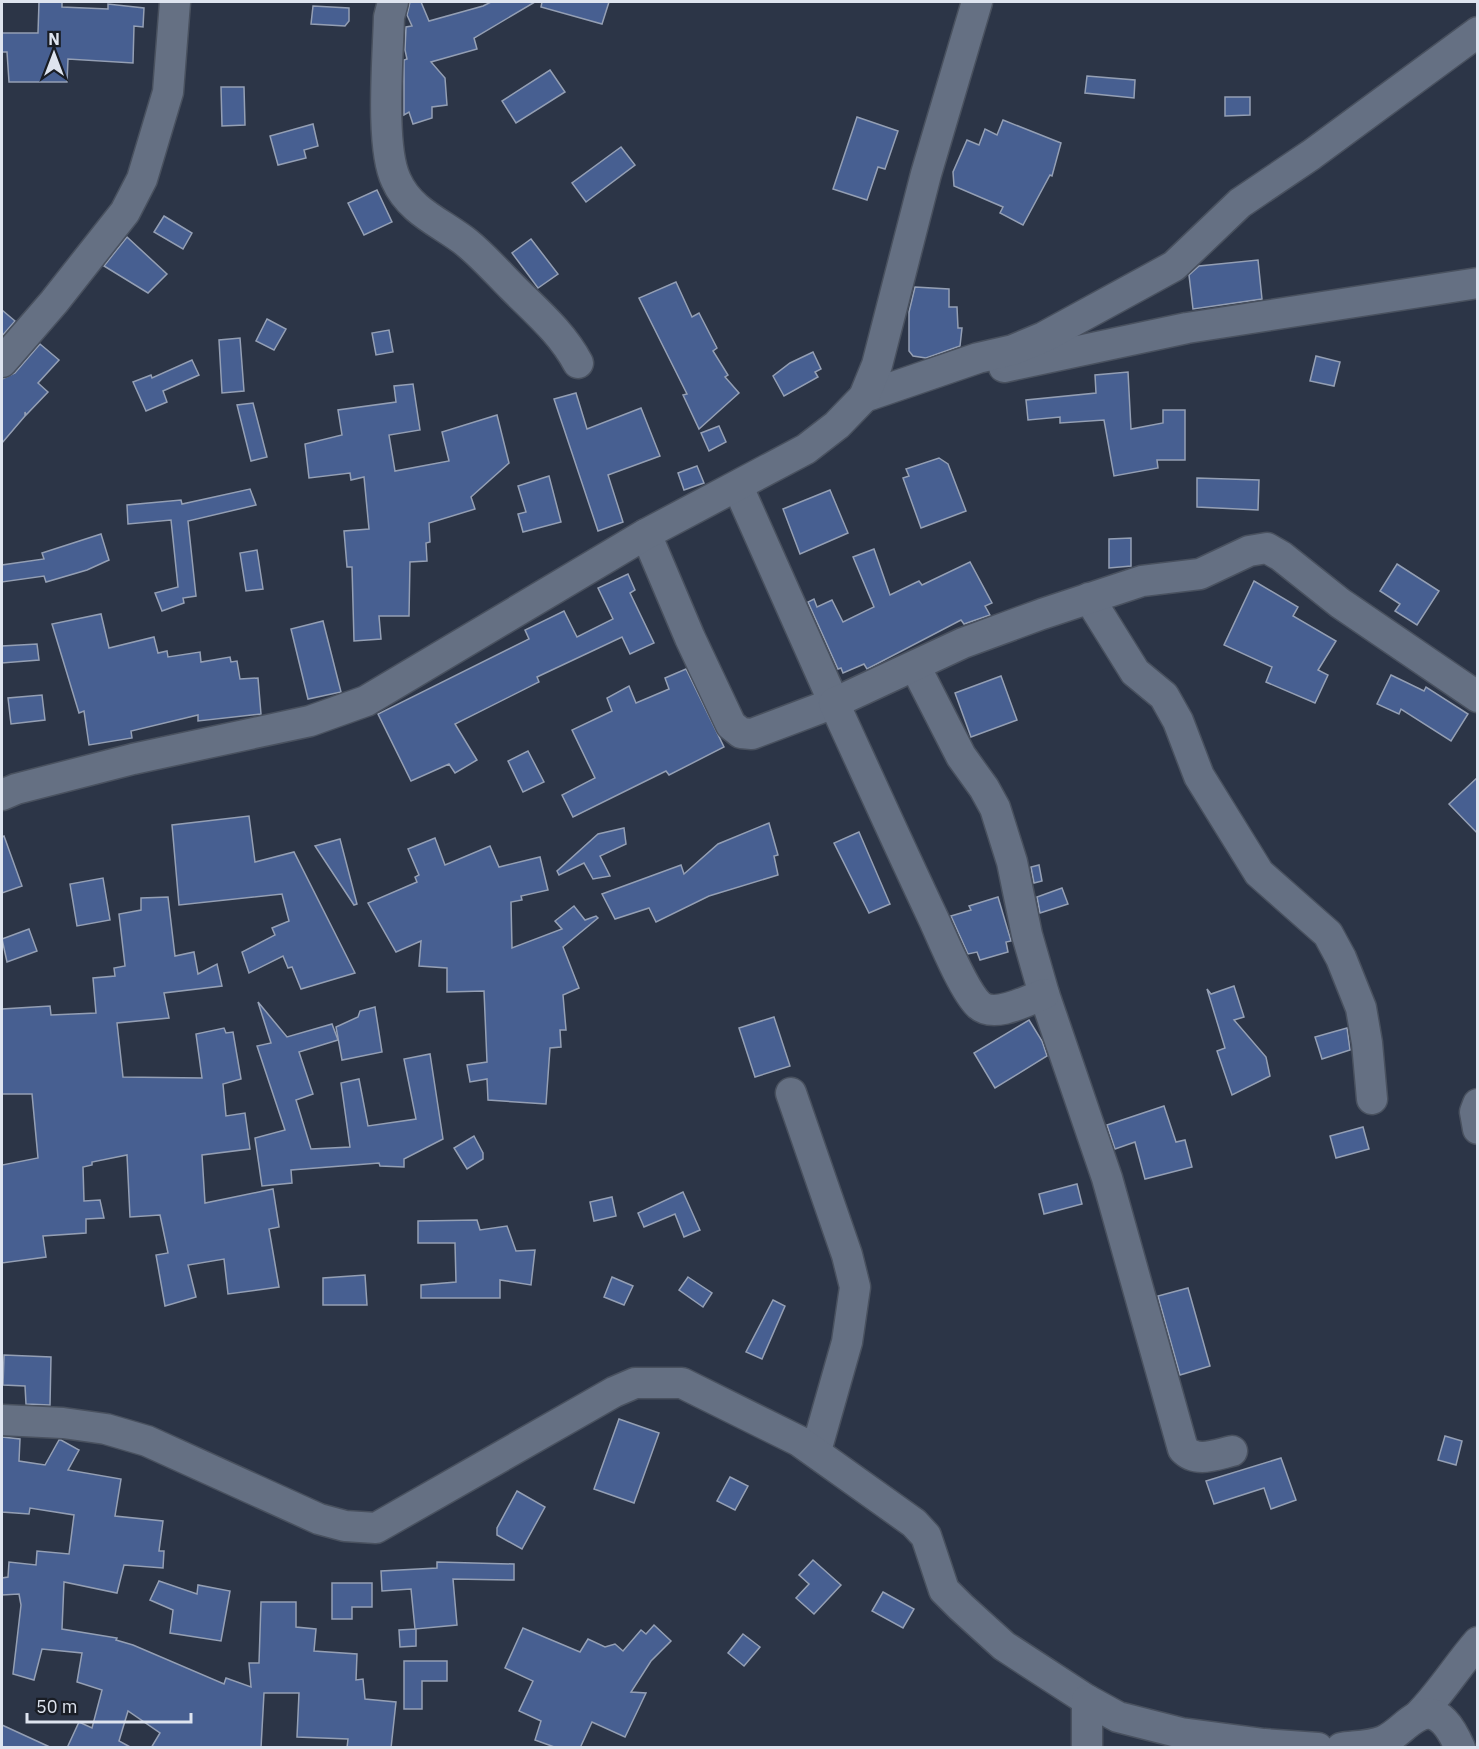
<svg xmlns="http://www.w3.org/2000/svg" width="1479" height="1749" font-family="'IBM Plex Sans',sans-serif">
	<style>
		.building { fill: #475f91; stroke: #949fb4; stroke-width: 1.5 }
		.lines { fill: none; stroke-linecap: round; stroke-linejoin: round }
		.minor-casing { stroke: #49515f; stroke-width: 33 }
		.minor { stroke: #657083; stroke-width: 30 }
	</style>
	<rect width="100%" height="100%" fill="#2c3547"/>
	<g class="building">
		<path d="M 39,2 L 62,2 L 62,7 L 108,9 L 108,4 L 144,8 L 143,27 L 134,26 L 133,63 L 68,59 L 67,82 L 9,82 L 7,52 L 2,52 L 2,33 L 38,33 Z"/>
		<path d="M 410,2 L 421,2 L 429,21 L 483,6 L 491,2 L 535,2 L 474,38 L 477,49 L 431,62 L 445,78 L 447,105 L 432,107 L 432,118 L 413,124 L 409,112 L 404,115 L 404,60 L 407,59 L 405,50 L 406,27 L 412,26 L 407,15 Z"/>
		<path d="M 542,2 L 609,2 L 602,24 L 541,7 Z"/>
		<path d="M 313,6 L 349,8 L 349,21 L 345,26 L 311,24 Z"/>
		<path d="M 550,70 L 565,92 L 516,123 L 502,101 Z"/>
		<path d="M 1087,76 L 1135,80 L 1134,98 L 1085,93 Z"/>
		<path d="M 221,87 L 244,87 L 245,125 L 222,126 Z"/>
		<path d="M 1225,97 L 1250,97 L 1250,115 L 1225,116 Z"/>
		<path d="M 857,117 L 898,131 L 885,169 L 878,167 L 867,200 L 833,189 Z"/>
		<path d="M 1003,120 L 1061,143 L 1052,176 L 1050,175 L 1023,225 L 1000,213 L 1003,207 L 954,186 L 953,172 L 967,140 L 979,145 L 985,129 L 997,135 Z"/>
		<path d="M 313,124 L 318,146 L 304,150 L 306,158 L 278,165 L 270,136 Z"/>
		<path d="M 621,147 L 635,165 L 586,202 L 572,183 Z"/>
		<path d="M 377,190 L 392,222 L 364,235 L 348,203 Z"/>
		<path d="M 164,216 L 192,233 L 183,249 L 154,232 Z"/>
		<path d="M 127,237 L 167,274 L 148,293 L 104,266 Z"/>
		<path d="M 531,239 L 558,274 L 538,288 L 512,253 Z"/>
		<path d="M 1258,260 L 1262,299 L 1193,309 L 1189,275 L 1199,266 Z"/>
		<path d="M 676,282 L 692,317 L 699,313 L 717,348 L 713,351 L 728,375 L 725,377 L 739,393 L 699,429 L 683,395 L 687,394 L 639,298 Z"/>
		<path d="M 915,287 L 949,289 L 949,307 L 957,307 L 958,328 L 962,328 L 960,346 L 926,358 L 913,356 L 909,351 L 909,312 Z"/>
		<path d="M 2,310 L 15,321 L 2,336 Z"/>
		<path d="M 267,319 L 286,329 L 274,350 L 256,341 Z"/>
		<path d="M 389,330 L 393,352 L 376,355 L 372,333 Z"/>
		<path d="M 240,338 L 244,391 L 222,393 L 219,340 Z"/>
		<path d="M 40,344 L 59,360 L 38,383 L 48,392 L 26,415 L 25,412 L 25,416 L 2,443 L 2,379 L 15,373 Z"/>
		<path d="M 813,352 L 821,369 L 815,372 L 818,377 L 784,396 L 773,376 L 790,363 Z"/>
		<path d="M 1316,356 L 1340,362 L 1334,386 L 1310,381 Z"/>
		<path d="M 192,360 L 199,375 L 163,391 L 167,402 L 146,411 L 133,382 L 151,375 L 152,378 Z"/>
		<path d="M 1128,372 L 1131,429 L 1163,423 L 1163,410 L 1185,410 L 1185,460 L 1157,460 L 1158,468 L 1114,476 L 1104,420 L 1060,423 L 1060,417 L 1028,420 L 1026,400 L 1096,393 L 1095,375 Z"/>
		<path d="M 413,384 L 420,430 L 389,435 L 395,471 L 449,461 L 442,432 L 497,415 L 509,463 L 471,497 L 475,509 L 429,523 L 430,542 L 426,543 L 427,561 L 410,562 L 409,616 L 379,616 L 381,639 L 354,641 L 352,567 L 347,567 L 344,531 L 369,529 L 364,477 L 351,480 L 350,473 L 309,478 L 305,444 L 342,435 L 338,410 L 396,402 L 394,386 Z"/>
		<path d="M 576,393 L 587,429 L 641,408 L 660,456 L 608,475 L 623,522 L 598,531 L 554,399 Z"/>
		<path d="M 253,403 L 267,457 L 251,461 L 237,405 Z"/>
		<path d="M 719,426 L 726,442 L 709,451 L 701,433 Z"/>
		<path d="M 939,458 L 948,464 L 966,511 L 921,528 L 903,478 L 909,476 L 906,469 Z"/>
		<path d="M 697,466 L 704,483 L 684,490 L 678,473 Z"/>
		<path d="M 549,476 L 561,522 L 523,532 L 518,514 L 526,512 L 518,486 Z"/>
		<path d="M 1197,478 L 1259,480 L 1258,510 L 1197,507 Z"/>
		<path d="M 250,489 L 256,505 L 188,521 L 196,596 L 183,598 L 184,603 L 162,611 L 155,593 L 178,587 L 171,520 L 128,524 L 127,505 L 181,500 L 182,504 Z"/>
		<path d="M 830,490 L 848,533 L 800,554 L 783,509 Z"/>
		<path d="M 101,534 L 109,560 L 87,570 L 46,582 L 44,576 L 2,582 L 2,565 L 44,559 L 42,553 Z"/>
		<path d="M 1131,538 L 1131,566 L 1109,568 L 1109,539 Z"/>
		<path d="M 874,549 L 890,595 L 919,581 L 922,585 L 970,562 L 992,603 L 985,606 L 990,615 L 964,624 L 961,620 L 867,669 L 864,664 L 843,673 L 841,668 L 838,669 L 808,602 L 814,599 L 817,607 L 832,600 L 843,622 L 874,607 L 853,557 Z"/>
		<path d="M 257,550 L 263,589 L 246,591 L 240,553 Z"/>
		<path d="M 1397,564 L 1439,591 L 1417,625 L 1395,611 L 1400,604 L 1380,591 Z"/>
		<path d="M 628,574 L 635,590 L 630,593 L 654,643 L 630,654 L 622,637 L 537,677 L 539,682 L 455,724 L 477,760 L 455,773 L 449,764 L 411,781 L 378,714 L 529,639 L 525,630 L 564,611 L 577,637 L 613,619 L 598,588 Z"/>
		<path d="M 1254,581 L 1298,607 L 1293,616 L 1336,641 L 1318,670 L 1328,675 L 1315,703 L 1266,682 L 1272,667 L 1224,645 Z"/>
		<path d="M 101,614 L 109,648 L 154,637 L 158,653 L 167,651 L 168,657 L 200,652 L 201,662 L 230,657 L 231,662 L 237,661 L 240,679 L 258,678 L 261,714 L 198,721 L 198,715 L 131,731 L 132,738 L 89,745 L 84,711 L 79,713 L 52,624 Z"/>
		<path d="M 323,621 L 341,692 L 308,699 L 291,629 Z"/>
		<path d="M 37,644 L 39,660 L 2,663 L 2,646 Z"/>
		<path d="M 686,669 L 724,747 L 669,775 L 666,771 L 573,817 L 562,795 L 595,778 L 572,730 L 612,711 L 607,698 L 629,686 L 636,703 L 669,689 L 665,678 Z"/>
		<path d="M 1391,675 L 1424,691 L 1426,687 L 1468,714 L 1451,741 L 1401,709 L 1399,714 L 1377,704 Z"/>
		<path d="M 1001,676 L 1017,720 L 971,737 L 955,693 Z"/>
		<path d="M 42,695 L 45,720 L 11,724 L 8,698 Z"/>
		<path d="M 528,751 L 544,782 L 523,792 L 508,761 Z"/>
		<path d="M 1478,777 L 1478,834 L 1449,804 Z"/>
		<path d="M 249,816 L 255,862 L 294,852 L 355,973 L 301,989 L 292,967 L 288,968 L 283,956 L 249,973 L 242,952 L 275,935 L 272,928 L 289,921 L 282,894 L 179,905 L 172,825 Z"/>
		<path d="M 769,823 L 778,855 L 774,856 L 778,875 L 709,896 L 656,922 L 649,908 L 615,919 L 602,894 L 681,865 L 684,874 L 718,844 Z"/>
		<path d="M 624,828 L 626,844 L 600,856 L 610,876 L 593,879 L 584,863 L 559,875 L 557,871 L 598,834 Z"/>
		<path d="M 859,832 L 890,904 L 869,913 L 834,843 Z"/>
		<path d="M 4,836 L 22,886 L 2,893 L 2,837 Z"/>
		<path d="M 435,838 L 445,865 L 490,846 L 499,867 L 540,857 L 548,890 L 521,896 L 522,900 L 511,902 L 512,948 L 562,929 L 555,921 L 574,906 L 585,920 L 596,916 L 598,918 L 563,947 L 579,988 L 563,995 L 566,1030 L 560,1030 L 561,1047 L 550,1048 L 546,1104 L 488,1100 L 487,1079 L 470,1082 L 467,1065 L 487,1062 L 484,991 L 447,992 L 447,968 L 419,966 L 421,941 L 396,952 L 368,903 L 417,882 L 415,877 L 419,875 L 408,849 Z"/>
		<path d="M 340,839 L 357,904 L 354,905 L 315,846 Z"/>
		<path d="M 1039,865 L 1042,881 L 1034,883 L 1031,867 Z"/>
		<path d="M 103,878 L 110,920 L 77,926 L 70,884 Z"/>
		<path d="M 1062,888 L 1068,904 L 1040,913 L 1037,897 Z"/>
		<path d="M 168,897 L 175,956 L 194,952 L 198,974 L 217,964 L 222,986 L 164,993 L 169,1018 L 117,1023 L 123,1077 L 202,1078 L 196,1034 L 224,1028 L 226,1033 L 233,1032 L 241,1079 L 223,1084 L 226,1116 L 245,1113 L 250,1149 L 202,1155 L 205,1203 L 273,1189 L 279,1227 L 269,1229 L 279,1287 L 228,1294 L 224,1259 L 188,1265 L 196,1297 L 165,1306 L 156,1255 L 168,1253 L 160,1215 L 130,1217 L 127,1155 L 92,1162 L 92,1165 L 83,1167 L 84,1201 L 100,1200 L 104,1218 L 86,1219 L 86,1233 L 43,1236 L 46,1257 L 2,1263 L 2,1165 L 38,1158 L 32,1094 L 2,1094 L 2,1009 L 50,1006 L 51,1015 L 96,1013 L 93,978 L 115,976 L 114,968 L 125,966 L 119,914 L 141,910 L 141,898 Z"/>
		<path d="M 998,897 L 1011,941 L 1006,942 L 1008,952 L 980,960 L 977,952 L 968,954 L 951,916 L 971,910 L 969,906 Z"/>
		<path d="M 29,929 L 37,951 L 7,962 L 2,939 Z"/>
		<path d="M 1234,986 L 1244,1017 L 1234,1020 L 1266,1057 L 1270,1076 L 1232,1095 L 1217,1051 L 1225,1048 L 1207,989 L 1211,994 Z"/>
		<path d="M 258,1002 L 287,1037 L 332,1024 L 338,1040 L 299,1052 L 313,1094 L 296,1100 L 311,1149 L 350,1147 L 341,1083 L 359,1079 L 368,1126 L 416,1119 L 404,1059 L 430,1054 L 443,1139 L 404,1159 L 404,1167 L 380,1166 L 379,1163 L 291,1170 L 292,1183 L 262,1186 L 255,1138 L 285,1130 L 257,1046 L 271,1043 Z"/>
		<path d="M 375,1007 L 382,1052 L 342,1060 L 336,1027 L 358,1017 L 360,1011 Z"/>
		<path d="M 774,1017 L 790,1066 L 755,1077 L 739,1028 Z"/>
		<path d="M 1029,1020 L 1042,1041 L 1047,1056 L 995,1088 L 974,1053 Z"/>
		<path d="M 1347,1028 L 1350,1050 L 1322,1059 L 1315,1037 Z"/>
		<path d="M 1164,1106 L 1176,1142 L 1185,1140 L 1192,1167 L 1145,1179 L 1135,1142 L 1115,1149 L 1107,1125 Z"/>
		<path d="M 1363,1127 L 1369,1149 L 1336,1158 L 1330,1136 Z"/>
		<path d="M 474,1136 L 483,1153 L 483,1159 L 467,1169 L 454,1148 Z"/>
		<path d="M 1077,1184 L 1082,1204 L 1044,1214 L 1039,1194 Z"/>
		<path d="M 683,1192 L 700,1230 L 684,1237 L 675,1214 L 644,1227 L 638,1213 Z"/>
		<path d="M 612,1197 L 616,1216 L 594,1221 L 590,1202 Z"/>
		<path d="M 477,1220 L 480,1230 L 507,1226 L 516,1251 L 535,1250 L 531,1285 L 500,1280 L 500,1298 L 421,1298 L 421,1285 L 456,1282 L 455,1243 L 418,1243 L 418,1221 Z"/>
		<path d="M 365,1275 L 367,1305 L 323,1305 L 323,1278 Z"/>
		<path d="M 612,1277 L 633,1286 L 624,1305 L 604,1297 Z"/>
		<path d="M 688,1277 L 712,1293 L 703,1307 L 679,1290 Z"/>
		<path d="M 1188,1288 L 1210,1366 L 1180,1375 L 1158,1296 Z"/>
		<path d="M 773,1300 L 785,1306 L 762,1359 L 746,1352 Z"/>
		<path d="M 4,1355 L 51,1357 L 50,1405 L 26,1404 L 25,1386 L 3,1385 Z"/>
		<path d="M 619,1419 L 659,1433 L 634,1503 L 594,1489 Z"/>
		<path d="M 1445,1436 L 1462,1441 L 1456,1465 L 1438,1460 Z"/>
		<path d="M 2,1437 L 20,1439 L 19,1461 L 45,1465 L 59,1440 L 61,1440 L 79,1450 L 68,1470 L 121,1479 L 115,1516 L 163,1521 L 159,1551 L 164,1551 L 163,1568 L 124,1565 L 117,1593 L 64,1582 L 62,1629 L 117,1638 L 116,1640 L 133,1645 L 224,1684 L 226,1678 L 251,1687 L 249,1663 L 259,1663 L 261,1602 L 296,1602 L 296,1627 L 316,1629 L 314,1651 L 357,1654 L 356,1680 L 363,1679 L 365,1699 L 396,1702 L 391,1748 L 347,1748 L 348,1739 L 297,1737 L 299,1693 L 264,1693 L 261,1748 L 151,1748 L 160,1733 L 128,1711 L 119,1741 L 132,1748 L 67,1748 L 79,1722 L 92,1728 L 102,1690 L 77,1682 L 82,1653 L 42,1649 L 34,1680 L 13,1674 L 21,1605 L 19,1594 L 2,1595 L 2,1578 L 8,1577 L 9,1562 L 36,1565 L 37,1551 L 69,1554 L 74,1515 L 30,1508 L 29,1514 L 2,1512 Z"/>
		<path d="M 1281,1458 L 1296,1500 L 1271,1509 L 1264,1488 L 1214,1504 L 1206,1481 Z"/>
		<path d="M 730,1477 L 748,1486 L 735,1510 L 717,1501 Z"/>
		<path d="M 517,1491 L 545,1507 L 522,1549 L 497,1535 L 497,1528 Z"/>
		<path d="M 813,1560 L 841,1585 L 814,1614 L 796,1598 L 809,1584 L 799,1575 Z"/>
		<path d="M 437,1562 L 514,1564 L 514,1580 L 453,1579 L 457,1625 L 415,1629 L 411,1589 L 382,1591 L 381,1571 L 437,1568 Z"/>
		<path d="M 159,1581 L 197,1594 L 198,1585 L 230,1591 L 221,1641 L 170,1633 L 173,1610 L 150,1600 Z"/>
		<path d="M 332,1583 L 372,1583 L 372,1607 L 352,1607 L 352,1619 L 332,1619 Z"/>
		<path d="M 883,1592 L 914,1609 L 903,1628 L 872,1611 Z"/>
		<path d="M 654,1625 L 671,1641 L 651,1661 L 631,1692 L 646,1693 L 625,1737 L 592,1722 L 580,1748 L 557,1748 L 535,1740 L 541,1721 L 519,1711 L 533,1681 L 505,1668 L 523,1628 L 580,1652 L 588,1639 L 605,1647 L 615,1644 L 623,1651 L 641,1630 L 646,1634 Z"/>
		<path d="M 416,1629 L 416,1646 L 400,1647 L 399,1630 Z"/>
		<path d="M 743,1634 L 760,1647 L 744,1666 L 728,1653 Z"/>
		<path d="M 404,1661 L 447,1661 L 447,1681 L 422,1681 L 422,1709 L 404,1709 Z"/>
		<path d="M 2,1725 L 52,1748 L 2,1748 Z"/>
	</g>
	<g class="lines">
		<defs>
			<g id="minor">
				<path d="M 393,2 L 389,17 C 388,56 380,147 396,180 C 410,212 442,223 467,243 C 483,256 498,273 513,288 C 537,312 562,333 578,363"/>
				<path d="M 2,362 L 54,302 L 125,212 L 142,179 L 168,92 L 175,2"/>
				<path d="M 1004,367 L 1187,328 L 1478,283"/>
				<path d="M 864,397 L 978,358 L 1013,350 L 1044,337 L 1174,266 L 1240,203 L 1311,155 L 1478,32"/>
				<path d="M 646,534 L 690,638 L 731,725 L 741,733 L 752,734 L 834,703 L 738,487"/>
				<path d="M 1089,598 L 1135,672 L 1164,696 L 1178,721 L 1199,776 L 1259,873 L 1328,934 L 1341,958 L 1361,1008 L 1367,1043 L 1372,1099"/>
				<path d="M 915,666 L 961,756 L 984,788 L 995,808 L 1012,862 L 1027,935 L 1044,994 L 1107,1178 L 1183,1449 C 1196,1463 1215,1455 1232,1451"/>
				<path d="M 2,795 L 16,789 L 133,759 L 310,721 L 366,701 L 646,534 L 806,449 L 837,425 L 864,397 L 877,365 L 926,174 L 977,2"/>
				<path d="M 1044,994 C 1028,1000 995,1019 979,1005 C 964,991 943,940 934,920 C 900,848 867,775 834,703 L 963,643 L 1042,614 L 1142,581 L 1200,574 L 1249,551 L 1267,548 L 1281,556 L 1340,603 L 1478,697"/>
				<path d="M 791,1093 L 847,1255 L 855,1287 L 847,1342 L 816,1451"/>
				<path d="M 1478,1104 L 1475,1112 L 1478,1129"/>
				<path d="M 2,1420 L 63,1423 L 106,1429 L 147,1441 L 319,1519 L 345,1526 L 376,1528 L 614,1392 L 635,1383 L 682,1383 L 799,1441 L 914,1523 L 926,1536 L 944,1590 L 961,1607 L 1004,1646 L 1087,1700 L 1118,1717 L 1181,1733 L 1264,1744 L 1318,1748"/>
				<path d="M 1418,1716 C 1441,1693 1457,1666 1478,1642"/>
				<path d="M 1087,1748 L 1087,1700"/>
				<path d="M 1341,1748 C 1354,1746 1371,1746 1383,1741 C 1397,1735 1404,1724 1417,1717 C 1439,1704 1453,1732 1460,1748"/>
			</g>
		</defs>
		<use href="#minor" class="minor-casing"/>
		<use href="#minor" class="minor"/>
	</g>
	<rect width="1479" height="1749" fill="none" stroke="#dee4ef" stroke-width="6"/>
	<g transform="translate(54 54)" stroke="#191d25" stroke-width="4.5" paint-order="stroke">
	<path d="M0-4.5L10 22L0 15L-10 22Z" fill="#dee4ef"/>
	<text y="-9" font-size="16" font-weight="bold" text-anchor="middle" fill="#dee4ef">N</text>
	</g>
	<path d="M27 1713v9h164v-9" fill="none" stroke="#dee4ef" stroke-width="3"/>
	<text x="36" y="1713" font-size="18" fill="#dee4ef" stroke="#191d25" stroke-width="4.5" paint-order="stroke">50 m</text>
</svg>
